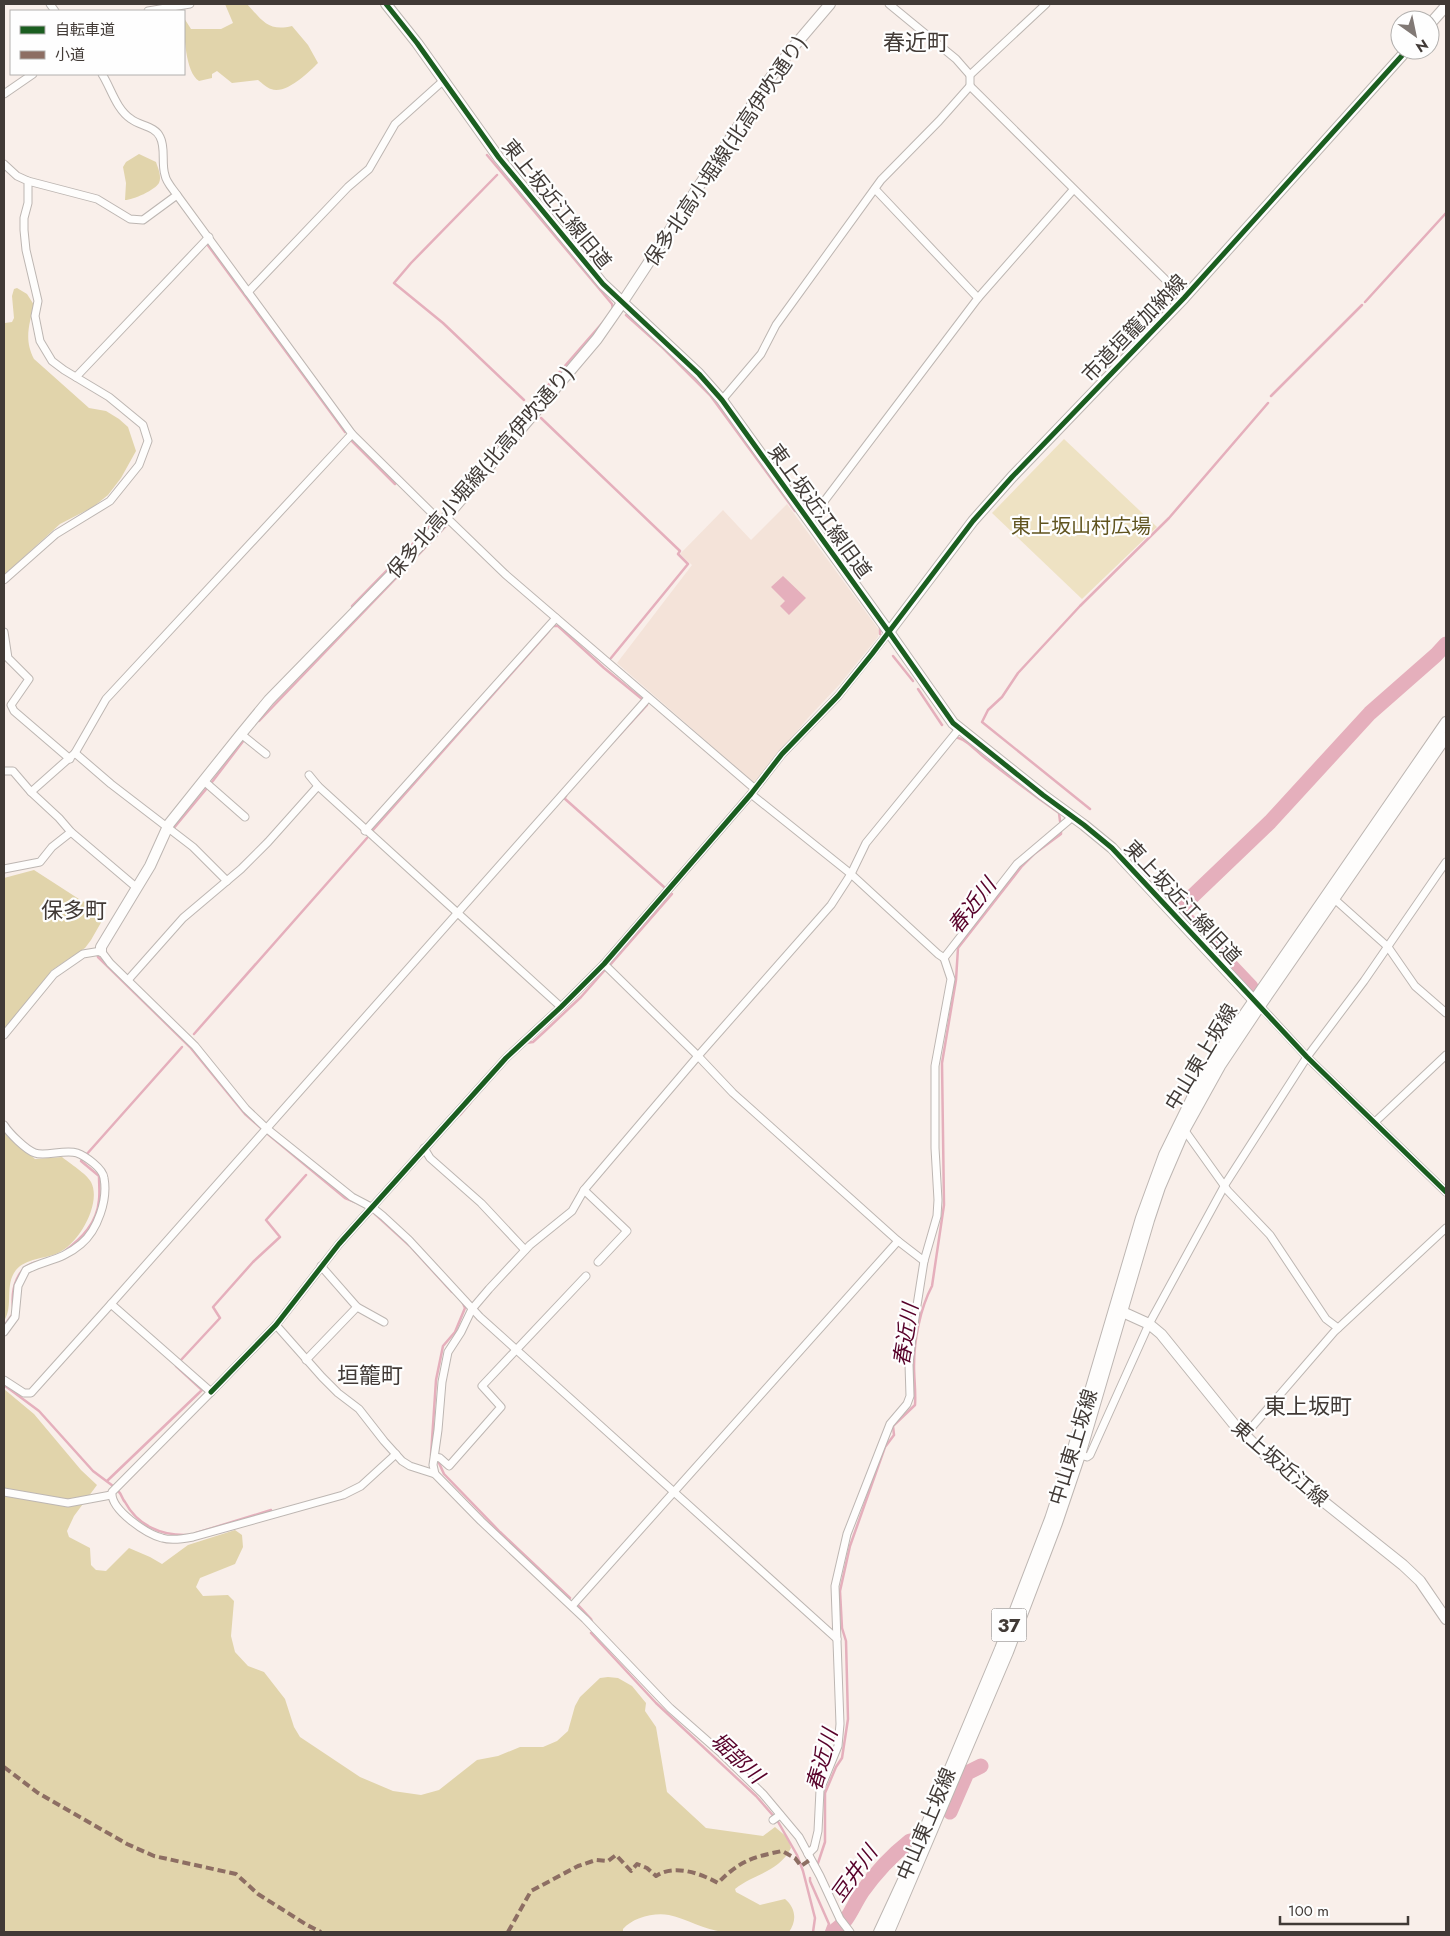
<svg xmlns="http://www.w3.org/2000/svg" width="1450" height="1936" font-family="Jost,'Noto Sans JP',sans-serif">
	<style>
		.built { fill: #f4e3d9 }
		.green { fill: #eee2c3 }
		.forest { fill: #e1d4ab }
		.water { fill: #e5afbc }
		.lines { fill: none; stroke-linecap: round; stroke-linejoin: round }
		.stream { stroke: #e5afbc; stroke-width: 2.5 }
		.river { stroke: #e5afbc; stroke-width: 15 }
		.street-casing { stroke: #bdb6b2; stroke-width: 9 }
		.secondary-casing { stroke: #bdb6b2; stroke-width: 12 }
		.primary-casing { stroke: #bdb6b2; stroke-width: 12 }
		.street { stroke: #fefdfc; stroke-width: 7 }
		.secondary { stroke: #fefdfc; stroke-width: 10 }
		.primary { stroke: #fefdfc; stroke-width: 10 }
		.quiet { stroke: #8d6e63; stroke-width: 4; stroke-dasharray: 8 4; stroke-linecap: butt }
		.cycleway-casing { stroke: #fefefe; stroke-width: 8 }
		.cycleway { stroke: #1b5e20; stroke-width: 5 }
		.labels { text-anchor: middle; stroke-width: 4.5; stroke-linejoin: round; paint-order: stroke }
		.shield { fill: #fefefe; stroke: #7a7572; stroke-width: 1 }
		.shield-label { font-size: 19px; font-weight: bold; fill: #413a36 }
		.street-label { font-size: 20px; fill: #413a36; stroke: #fefefe }
		.park-label { font-size: 20px; fill: #60541f; stroke: #fefefe }
		.water-label { font-size: 21px; font-style: italic; fill: #570029; stroke: #fefefe }
		.quarter-label { font-size: 22px; fill: #413a36; stroke: #fefefe }
	</style>
	<rect width="100%" height="100%" fill="#f9efea"/>
	<path class="built" d="M 787,504 L 879,630 L 878,637 L 840,684 L 808,718 L 754,783 L 617,663 L 692,565 L 680,554 L 723,510 L 751,540 Z"/>
	<path class="green" d="M 1064,439 L 1157,527 L 1082,599 L 992,513 Z"/>
	<g class="forest">
		<path d="M 225,4 L 247,4 C 262,20 268,32 292,26 L 308,45 L 318,63 C 309,72 286,95 271,89 C 267,88 262,83 258,80 L 232,83 L 217,71 L 212,74 L 212,78 L 199,81 C 185,72 184,33 184,18 L 191,29 L 221,29 L 233,23 Z"/>
		<path d="M 139,154 L 156,162 C 158,168 162,177 159,183 C 155,190 133,200 125,200 L 126,183 L 123,167 L 126,162 Z"/>
		<path d="M 17,288 L 27,294 L 34,305 C 29,325 24,340 34,359 L 89,408 L 106,411 L 119,419 L 128,427 L 136,451 L 121,478 L 108,495 L 93,507 L 60,524 L 4,575 L 4,322 L 5,323 L 12,322 L 14,318 L 12,296 L 14,289 Z"/>
		<path d="M 34,870 L 82,901 L 90,904 L 103,919 L 91,940 L 85,948 L 52,970 L 4,1031 L 4,878 Z"/>
		<path d="M 4,1132 L 8,1137 L 35,1159 L 62,1157 C 69,1163 87,1174 91,1182 C 102,1203 79,1244 58,1253 C 45,1259 26,1258 16,1270 C 4,1285 14,1306 4,1321 Z"/>
		<path d="M 4,1389 L 34,1414 L 81,1470 L 97,1485 L 74,1516 L 67,1531 L 69,1537 L 90,1548 L 91,1565 L 96,1570 L 106,1571 L 129,1548 L 150,1557 L 162,1564 L 188,1545 L 235,1530 L 242,1535 L 243,1547 L 235,1564 L 200,1578 L 196,1587 L 203,1596 L 228,1595 L 234,1601 L 231,1636 L 235,1652 L 248,1666 L 264,1672 L 285,1699 L 294,1727 L 300,1737 L 360,1777 L 393,1791 L 421,1795 L 439,1790 L 477,1760 L 498,1756 L 520,1747 L 543,1747 L 557,1741 L 568,1731 L 575,1706 L 580,1697 L 600,1678 L 608,1677 L 618,1678 L 632,1686 L 646,1703 L 645,1711 L 656,1727 L 667,1792 L 706,1828 L 763,1836 L 775,1827 L 788,1838 L 791,1848 C 778,1873 755,1873 735,1889 L 736,1892 L 760,1905 L 785,1899 C 796,1908 797,1921 789,1932 C 768,1932 745,1934 724,1932 C 704,1930 687,1919 669,1915 C 654,1912 632,1918 623,1929 L 623,1932 L 4,1932 Z"/>
	</g>
	<path class="water" d="M 783,576 L 806,598 L 789,615 L 780,606 L 785,601 L 771,587 Z"/>
	<g class="lines">
		<g class="stream">
			<path d="M 487,155 L 612,304 L 613,309"/>
			<path d="M 497,175 L 411,263 L 394,283 L 443,323 L 524,400"/>
			<path d="M 207,244 L 345,432"/>
			<path d="M 1365,302 L 1446,213"/>
			<path d="M 626,315 L 663,348 L 710,395 L 795,511"/>
			<path d="M 1271,396 L 1362,305"/>
			<path d="M 541,418 L 680,551 L 678,554 L 688,564 L 611,658"/>
			<path d="M 351,440 L 395,484"/>
			<path d="M 450,503 L 504,436 L 604,321"/>
			<path d="M 352,606 L 432,524"/>
			<path d="M 552,626 L 558,626 L 604,668 L 642,699"/>
			<path d="M 880,626 L 880,634"/>
			<path d="M 893,656 L 913,681"/>
			<path d="M 918,689 L 942,725"/>
			<path d="M 259,721 L 446,526"/>
			<path d="M 954,737 C 967,738 978,754 989,761 C 1012,779 1035,796 1059,813 L 1060,821"/>
			<path d="M 614,741 L 647,705"/>
			<path d="M 566,796 L 564,798 L 664,887"/>
			<path d="M 1090,809 L 982,722 L 988,710 L 1002,697 L 1018,673 L 1080,606 L 1169,518 L 1268,403"/>
			<path d="M 173,829 L 212,782 L 244,740"/>
			<path d="M 373,830 L 549,631"/>
			<path d="M 97,952 L 98,957 L 190,1047 L 245,1114 L 269,1135 L 345,1198 L 355,1202"/>
			<path d="M 610,965 L 672,894"/>
			<path d="M 194,1034 L 367,838"/>
			<path d="M 526,1043 L 533,1042 L 545,1031 L 581,997 L 604,971"/>
			<path d="M 460,1115 L 471,1102"/>
			<path d="M 86,1155 L 182,1047"/>
			<path d="M 375,1214 L 410,1246 L 452,1292"/>
			<path d="M 65,1251 C 82,1238 97,1223 99,1200 C 100,1192 99,1184 99,1176 L 81,1161 L 82,1160"/>
			<path d="M 13,1307 C 11,1289 17,1266 37,1262"/>
			<path d="M 4,1326 L 12,1315"/>
			<path d="M 181,1360 L 220,1318 L 213,1307 L 253,1262 L 280,1237 L 266,1220 L 306,1175"/>
			<path d="M 4,1385 L 39,1411 L 93,1471 L 113,1486"/>
			<path d="M 431,1455 L 436,1380 L 443,1346 L 455,1332 L 465,1308 L 462,1301"/>
			<path d="M 439,1463 L 444,1474 L 500,1532 L 570,1598"/>
			<path d="M 107,1481 L 202,1390 L 176,1366 L 177,1365"/>
			<path d="M 119,1492 C 122,1495 122,1499 125,1502 C 138,1526 162,1536 188,1535"/>
			<path d="M 196,1533 L 271,1510"/>
			<path d="M 578,1605 L 591,1619 L 592,1622"/>
			<path d="M 591,1633 L 656,1703 L 756,1796 L 777,1820 L 797,1855 L 803,1871 L 815,1918 L 813,1932"/>
			<path d="M 818,1863 L 825,1842 L 825,1793 L 836,1767 L 842,1758 L 848,1719 L 846,1641 L 842,1628 L 840,1591 L 850,1546 L 885,1447 L 894,1435 L 893,1426 L 915,1405 C 916,1392 914,1379 914,1366 C 914,1340 920,1309 932,1286 L 944,1205 L 942,1063 L 956,980 L 958,948 L 1022,866 L 1034,854 L 1061,834 L 1061,830"/>
			<path d="M 810,1878 L 810,1881 L 829,1924 L 826,1932"/>
		</g>
		<g class="river">
			<path d="M 1251,987 L 1178,910 L 1270,822 L 1370,713 L 1436,655 L 1446,644"/>
			<path d="M 950,1812 L 967,1773 L 981,1766"/>
			<path d="M 833,1932 C 849,1921 852,1907 862,1892 C 876,1872 891,1856 910,1841"/>
		</g>
		<defs>
			<g id="street">
				<path d="M 50,4 L 55,11"/>
				<path d="M 889,4 L 956,59 L 970,75"/>
				<path d="M 148,11 L 190,4"/>
				<path d="M 970,86 L 970,75 L 1046,4"/>
				<path d="M 4,94 L 33,74"/>
				<path d="M 4,164 L 17,176 L 28,181 L 28,203 L 24,218 L 24,230 L 26,250 L 38,301 L 35,316 L 40,341 L 52,361 L 64,370 L 109,397 L 143,425 L 148,441 L 139,465 L 110,501 L 56,534 L 4,580"/>
				<path d="M 28,181 L 97,199 L 130,219 L 143,220 L 177,195 C 173,189 166,182 165,175 C 161,163 166,148 160,137 C 155,126 140,126 131,119 C 116,109 111,88 102,74"/>
				<path d="M 875,189 L 978,298"/>
				<path d="M 177,195 L 352,434 L 441,522"/>
				<path d="M 248,292 L 348,187 L 369,169 L 395,124 L 444,80"/>
				<path d="M 76,377 L 209,237"/>
				<path d="M 722,400 L 761,354 L 776,325 L 881,180 L 939,121 L 970,86 L 1184,298"/>
				<path d="M 446,517 L 505,574 L 755,789"/>
				<path d="M 807,519 L 816,512 L 978,298 L 1073,190"/>
				<path d="M 4,632 L 8,658 L 29,679 L 11,705 L 14,711 L 70,759"/>
				<path d="M 241,734 L 266,754"/>
				<path d="M 75,753 L 111,784 L 193,847 L 227,881"/>
				<path d="M 4,771 L 13,771 L 31,792"/>
				<path d="M 309,775 L 318,786"/>
				<path d="M 204,781 L 245,817"/>
				<path d="M 751,794 L 851,874 L 938,954 L 944,958"/>
				<path d="M 365,831 L 556,618"/>
				<path d="M 4,869 L 40,862 L 52,847 L 71,832"/>
				<path d="M 137,888 L 71,832 L 59,818 L 31,792 L 75,753 L 106,699 L 352,434"/>
				<path d="M 1331,896 L 1388,947 L 1415,986 L 1446,1013"/>
				<path d="M 604,964 L 698,1056 L 584,1190 L 572,1211 L 530,1245 L 489,1289 L 472,1309 L 461,1332 L 448,1352 L 442,1382 L 438,1430 L 433,1465 L 435,1474 L 481,1521 L 585,1619 L 670,1708 L 720,1752 L 763,1794 L 799,1837 L 820,1876 L 840,1919 L 850,1932"/>
				<path d="M 128,980 L 183,918 L 241,869 L 268,842 L 318,786 L 561,1007"/>
				<path d="M 1260,1006 L 1307,1057 L 1446,1192"/>
				<path d="M 4,1035 L 54,974 L 83,954 L 101,951 L 110,963 L 195,1046 L 246,1109 L 266,1128 L 352,1197 L 373,1208 L 383,1216 L 409,1240 L 480,1317 L 837,1639"/>
				<path d="M 1375,1122 L 1446,1055"/>
				<path d="M 4,1125 C 9,1133 26,1150 35,1153 C 45,1157 65,1149 77,1153 C 85,1156 103,1168 104,1178 C 108,1199 98,1230 81,1244 C 61,1261 47,1259 26,1270 L 18,1286 L 15,1317 L 4,1332"/>
				<path d="M 1183,1128 L 1228,1191 L 1270,1235 L 1326,1319 L 1338,1328"/>
				<path d="M 424,1148 L 430,1158 L 481,1203 L 525,1250"/>
				<path d="M 584,1190 L 627,1231 L 598,1262"/>
				<path d="M 924,1261 L 898,1241 L 733,1093 L 698,1056 L 831,905 L 851,874 L 866,843 L 959,729"/>
				<path d="M 321,1266 L 357,1307 L 384,1322"/>
				<path d="M 111,1304 L 648,698"/>
				<path d="M 276,1325 L 322,1377 L 338,1393 L 359,1409 L 384,1441 L 402,1461 L 410,1466 L 435,1474"/>
				<path d="M 306,1360 L 357,1307"/>
				<path d="M 4,1380 L 24,1393 L 31,1393 L 111,1304 L 211,1392 L 112,1492 C 110,1510 147,1534 162,1538 C 172,1541 183,1539 193,1537 L 343,1495 L 361,1486 L 396,1454"/>
				<path d="M 211,1392 L 276,1325 L 339,1244 L 506,1058 L 561,1007 L 604,964 L 751,794 L 782,754 L 838,696 L 889,632"/>
				<path d="M 1245,1435 L 1334,1332 L 1446,1228"/>
				<path d="M 1077,1454 L 1087,1457 L 1090,1455 L 1149,1324 L 1226,1183 L 1307,1057 L 1364,981 L 1446,862"/>
				<path d="M 435,1457 L 440,1458 L 449,1466 L 501,1407 L 482,1386 L 586,1276"/>
				<path d="M 4,1492 L 68,1503 L 111,1495"/>
				<path d="M 572,1606 L 898,1241"/>
				<path d="M 773,1820 L 780,1815"/>
				<path d="M 808,1854 L 814,1848 L 818,1831 L 820,1790 L 838,1746 L 840,1724 L 835,1586 L 847,1534 L 890,1424 L 907,1404 L 910,1396 L 909,1364 L 912,1337 L 924,1261 L 937,1216 L 938,1200 L 935,1148 L 935,1066 L 951,979 L 944,958 L 1017,864 L 1069,820 L 1071,816"/>
			</g>
			<g id="secondary">
				<path d="M 386,4 L 417,43 L 499,158 L 603,284 L 699,374 L 722,400 L 889,632 L 953,723 L 1043,795 L 1084,825 L 1112,848 L 1259,1006"/>
				<path d="M 1430,24 L 1446,6"/>
				<path d="M 889,632 L 973,521 L 1012,477 L 1184,298 L 1407,50"/>
				<path d="M 101,951 L 101,947 L 150,866 L 169,824 L 241,734 L 269,700 L 437,528 L 597,339 L 622,303 L 766,84 L 790,51 L 830,4"/>
				<path d="M 1116,1309 L 1149,1324 L 1161,1334 L 1233,1423 L 1264,1454 L 1403,1565 L 1420,1581 L 1446,1619"/>
			</g>
			<g id="primary">
				<path d="M 879,1932 L 904,1878 L 1000,1649 L 1050,1519 L 1072,1452 L 1141,1218 L 1164,1155 L 1193,1096 L 1228,1038 L 1446,722"/>
				<path d="M 889,1932 L 1008,1652 L 1057,1523 L 1080,1455 L 1149,1220 L 1160,1187 L 1185,1129 L 1220,1066 L 1260,1006 L 1446,737"/>
			</g>
		</defs>
		<use href="#street" class="street-casing"/>
		<use href="#secondary" class="secondary-casing"/>
		<use href="#primary" class="primary-casing"/>
		<use href="#street" class="street"/>
		<use href="#secondary" class="secondary"/>
		<use href="#primary" class="primary"/>
		<g class="quiet">
			<path d="M 4,1767 L 38,1793 L 127,1844 L 154,1856 L 236,1874 L 258,1894 L 307,1925 L 321,1932"/>
			<path d="M 508,1932 L 531,1891 L 578,1866 L 596,1860 L 608,1861 L 616,1855 L 631,1871 L 637,1864 L 647,1868 L 656,1876 C 674,1864 700,1873 718,1883 C 739,1861 753,1857 782,1851 L 795,1858 L 801,1866 L 811,1859"/>
		</g>
		<defs>
			<g id="cycleway">
				<path d="M 386,4 L 417,43 L 499,158 L 603,284 L 699,374 L 722,400 L 889,632 L 953,723 L 1043,795 L 1084,825 L 1112,848 L 1307,1057 L 1446,1192"/>
				<path d="M 211,1392 L 276,1325 L 339,1244 L 506,1058 L 561,1007 L 604,964 L 751,794 L 782,754 L 838,696 L 872,654 L 973,521 L 1012,477 L 1184,298 L 1407,50"/>
			</g>
		</defs>
		<use href="#cycleway" class="cycleway-casing"/>
		<use href="#cycleway" class="cycleway"/>
	</g>
	<g class="labels">
		<rect class="shield" x="991.5" y="1608.5" width="35" height="33" rx="4"/>
		<g class="shield-label">
			<text x="1009" y="1632">37</text>
		</g>
		<g class="street-label">
			<text transform="translate(725 151) rotate(-56)" y="7">保多北高小堀線(北高伊吹通り)</text>
			<text transform="translate(557 204) rotate(51)" y="7">東上坂近江線旧道</text>
			<text transform="translate(1134 328) rotate(-46)" y="7">市道垣籠加納線</text>
			<text transform="translate(480 472) rotate(-49)" y="7">保多北高小堀線(北高伊吹通り)</text>
			<text transform="translate(820 511) rotate(54)" y="7">東上坂近江線旧道</text>
			<text transform="translate(1183 902) rotate(47)" y="7">東上坂近江線旧道</text>
			<text transform="translate(1201 1057) rotate(-59)" y="7">中山東上坂線</text>
			<text transform="translate(1073 1447) rotate(-73)" y="7">中山東上坂線</text>
			<text transform="translate(1280 1463) rotate(41)" y="7">東上坂近江線</text>
			<text transform="translate(926 1824) rotate(-67)" y="7">中山東上坂線</text>
		</g>
		<g class="park-label">
			<text x="1081" y="533">東上坂山村広場</text>
		</g>
		<g class="water-label">
			<text transform="translate(972 906) rotate(-52)" y="7">春近川</text>
			<text transform="translate(906 1335) rotate(-81)" y="7">春近川</text>
			<text transform="translate(737 1758) rotate(43)" y="7">堀部川</text>
			<text transform="translate(822 1760) rotate(-74)" y="7">春近川</text>
			<text transform="translate(854 1874) rotate(-54)" y="7">豆井川</text>
		</g>
		<g class="quarter-label">
			<text x="916" y="50">春近町</text>
			<text x="74" y="918">保多町</text>
			<text x="370" y="1383">垣籠町</text>
			<text x="1308" y="1414">東上坂町</text>
		</g>
	</g>
	<rect width="1450" height="1936" fill="none" stroke="#413a36" stroke-width="10"/>
	<rect x="10" y="10" width="175" height="65" fill="#fefefe" stroke="#b2b0ae"/>
	<rect x="20" y="26" width="25" height="8" fill="#1b5e20" stroke="#b2b0ae"/>
	<text x="55" y="35" font-size="15" fill="#413a36">自転車道</text>
	<rect x="20" y="51" width="25" height="8" fill="#8d6e63" stroke="#b2b0ae"/>
	<text x="55" y="60" font-size="15" fill="#413a36">小道</text>
	<g transform="translate(1415 35) rotate(147)"><circle r="24" fill="#fefefe" stroke="#b2b0ae"/>
	<path d="M0-4L9 19L0 12L-9 19Z" fill="#817975"/>
	<text y="-8" font-size="14" font-weight="bold" text-anchor="middle" fill="#413a36">N</text>
	</g>
	<path d="M1280 1916v8h128v-8" fill="none" stroke="#413a36" stroke-width="2.5"/>
	<text x="1288" y="1916" font-size="15" fill="#413a36" stroke="#fefefe" stroke-width="4" paint-order="stroke">100 m</text>
</svg>
